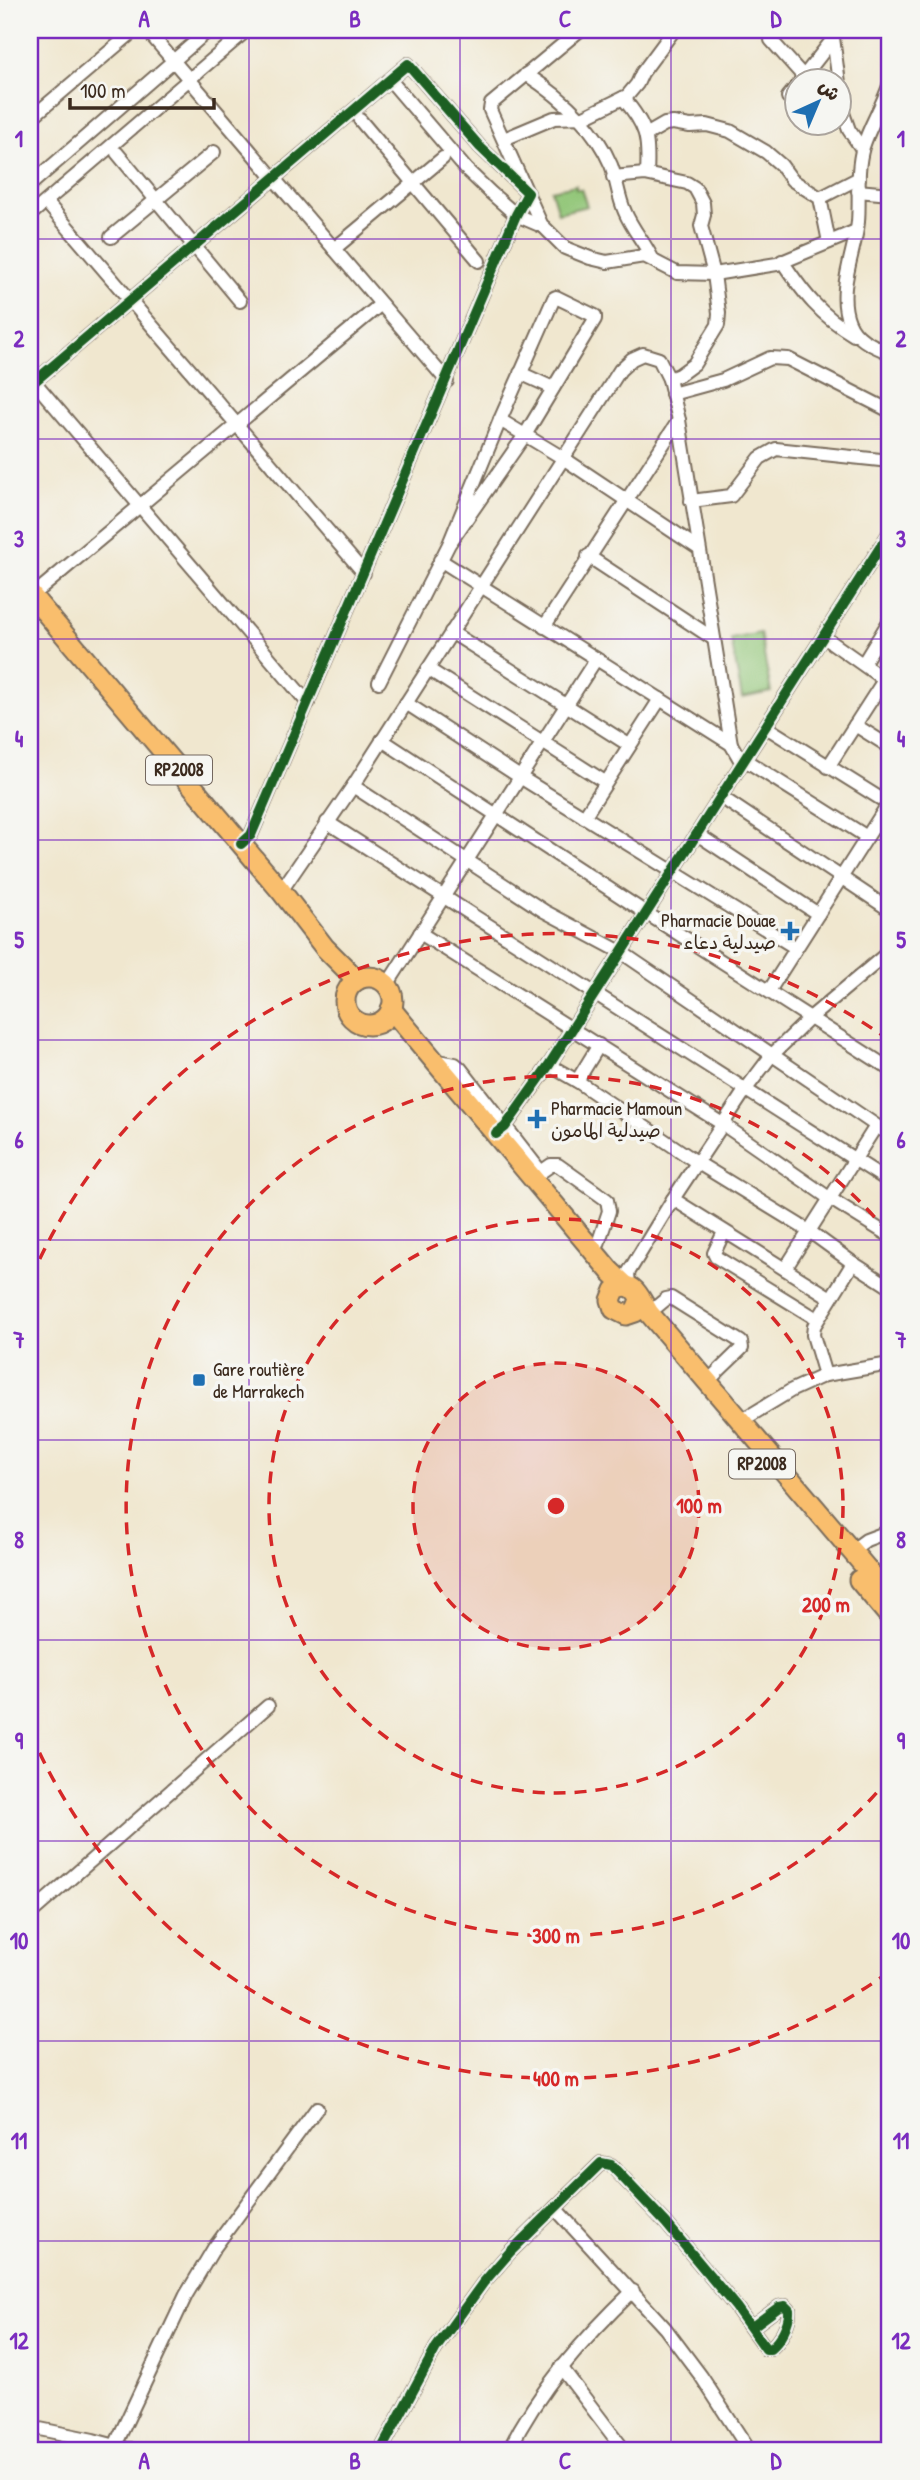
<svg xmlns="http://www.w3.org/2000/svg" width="920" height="2480" font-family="'Patrick Hand','Playpen Sans Arabic',sans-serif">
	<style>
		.green { fill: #92c678; stroke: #66784b; stroke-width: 2 }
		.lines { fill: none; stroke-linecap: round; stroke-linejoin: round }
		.minor-casing { stroke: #7a6c5c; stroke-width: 16 }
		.highway-casing { stroke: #7a6c5c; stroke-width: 23 }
		.minor { stroke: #fff; stroke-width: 12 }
		.highway { stroke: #f9be6d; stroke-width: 19 }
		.cycleway-casing { stroke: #f6f6f2; stroke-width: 15 }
		.cycleway { stroke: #1b5e20; stroke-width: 10 }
		.grid { fill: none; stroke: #7b2cbf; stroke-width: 2; stroke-opacity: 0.55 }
		.ring { fill: none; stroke: #d62828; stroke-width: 3.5; stroke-dasharray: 12 9 }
		.poi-dot { fill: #1f6fb2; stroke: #f6f6f2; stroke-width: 2.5 }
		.labels { text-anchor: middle; stroke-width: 7; stroke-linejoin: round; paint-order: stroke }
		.shield { fill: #f6f6f2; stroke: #73675e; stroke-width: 2 }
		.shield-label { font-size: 18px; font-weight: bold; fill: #3b2a1e }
		.poi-label { font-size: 19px; fill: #3b2a1e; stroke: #f6f6f2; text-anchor: start }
		.centre { fill: #d62828; stroke: #f6f6f2; stroke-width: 3.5 }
		.ring-label { font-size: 21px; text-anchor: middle; font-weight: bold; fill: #d62828; stroke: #f6f6f2; stroke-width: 7; stroke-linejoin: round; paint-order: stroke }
		.neatline { fill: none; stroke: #7b2cbf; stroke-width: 2.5 }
		.grid-label { font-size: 23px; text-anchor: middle; font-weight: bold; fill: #7b2cbf }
	</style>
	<rect width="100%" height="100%" fill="#f6f6f2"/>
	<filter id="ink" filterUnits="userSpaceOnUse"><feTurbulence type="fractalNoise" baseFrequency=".0143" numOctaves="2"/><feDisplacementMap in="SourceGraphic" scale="14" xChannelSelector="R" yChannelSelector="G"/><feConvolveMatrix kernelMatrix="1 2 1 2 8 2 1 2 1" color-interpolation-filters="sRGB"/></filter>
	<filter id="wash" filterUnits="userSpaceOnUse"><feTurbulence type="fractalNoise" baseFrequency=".00686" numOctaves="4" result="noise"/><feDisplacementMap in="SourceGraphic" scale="28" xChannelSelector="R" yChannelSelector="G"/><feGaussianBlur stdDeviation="1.57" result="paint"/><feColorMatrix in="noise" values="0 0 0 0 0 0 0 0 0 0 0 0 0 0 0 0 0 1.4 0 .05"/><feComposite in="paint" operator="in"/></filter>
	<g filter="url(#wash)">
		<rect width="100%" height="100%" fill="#f0e7cf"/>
		<g class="green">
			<path d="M 576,185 L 576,189 L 581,189 L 587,206 L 558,213 L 551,190 Z"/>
			<path d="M 760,633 L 771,692 L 742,698 L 731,639 Z"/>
		</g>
	</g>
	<g filter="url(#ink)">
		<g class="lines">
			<defs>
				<g id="minor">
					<path d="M 147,30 L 447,381"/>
					<path d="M 832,30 L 843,113 L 849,130 L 862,149"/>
					<path d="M 30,31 L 32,30"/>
					<path d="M 771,40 L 804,77"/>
					<path d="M 526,74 C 560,96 595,127 611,165 C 617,180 618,197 625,212 C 632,229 645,243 653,260"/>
					<path d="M 390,80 L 466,169 L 491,193 L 516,215 L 544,227 L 565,248 L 590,258 L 607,262 L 644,256 L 677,273 L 714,274 L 777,264 L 856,231"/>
					<path d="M 801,80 L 833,39"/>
					<path d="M 890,83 C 883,105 870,125 863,147 C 856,171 860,197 858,222 C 855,252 836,291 849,322 C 856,340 874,346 890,353"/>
					<path d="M 788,97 L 797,86"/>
					<path d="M 623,98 C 647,126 649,138 647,174"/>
					<path d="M 30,119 L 135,30"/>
					<path d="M 360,120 L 479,261"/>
					<path d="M 646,135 L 665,124 L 673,123 L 690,126 L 707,125 L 730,131 L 766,152 L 781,165 L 792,180 L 820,198 L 829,242"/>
					<path d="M 504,139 L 554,118 L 584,117 L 627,96 L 637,84 L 642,73 L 674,30"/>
					<path d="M 117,153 L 240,301"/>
					<path d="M 613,177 L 645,174 L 687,183 L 695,188 L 703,203 L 704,215 L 701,226 L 714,274 L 719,313 L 718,325 L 694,364 L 679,375 L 669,379"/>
					<path d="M 30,185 L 209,30"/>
					<path d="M 858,191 L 890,194"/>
					<path d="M 820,198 L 859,178"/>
					<path d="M 46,202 L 364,573"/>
					<path d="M 30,215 L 247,30"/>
					<path d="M 542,226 L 490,110 L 491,104 L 580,30"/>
					<path d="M 111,237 L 214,152"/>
					<path d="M 334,249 L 443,158"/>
					<path d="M 782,261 C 804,294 820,315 854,335"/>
					<path d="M 520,373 L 553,388"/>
					<path d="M 31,378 L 308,703"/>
					<path d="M 34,382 L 408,64 L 480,147 L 528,193 L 516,215 L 251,835 L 241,844"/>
					<path d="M 672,394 L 723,380 L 770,358 L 788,359 L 890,411"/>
					<path d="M 500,420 L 563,458 L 698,548"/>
					<path d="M 691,501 L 731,496 L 760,458 L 776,449 L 890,461"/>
					<path d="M 588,556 L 714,639"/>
					<path d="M 440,560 L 731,744 L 742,763"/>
					<path d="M 32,596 L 381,304"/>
					<path d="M 544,627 L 679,420"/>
					<path d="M 451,632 L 629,745"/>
					<path d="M 824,637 L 889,683"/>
					<path d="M 863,664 L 890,620"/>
					<path d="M 428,669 L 605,782"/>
					<path d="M 379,682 L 449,544 L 500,420 L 554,298 L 556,297 L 595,316 L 595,319 L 525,435 L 449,544"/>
					<path d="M 406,703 L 520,777 L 796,948"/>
					<path d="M 855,725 L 890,747"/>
					<path d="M 766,727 L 889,804"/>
					<path d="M 382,740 L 646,913 L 890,1069"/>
					<path d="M 745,760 L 867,837"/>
					<path d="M 828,767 L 884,680"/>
					<path d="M 353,786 L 544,911 L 621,952 L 890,1135"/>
					<path d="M 721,797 L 890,910"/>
					<path d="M 584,817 L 660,699"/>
					<path d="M 327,822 L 890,1182"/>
					<path d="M 697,834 L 818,914"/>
					<path d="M 281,891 L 353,786 L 620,370 L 632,359 L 643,354 L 659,359 L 669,379 L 679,420 L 731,744"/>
					<path d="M 420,933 L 724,1125 L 829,1198 L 890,1236"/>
					<path d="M 387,985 L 596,659"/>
					<path d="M 769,991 L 890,801"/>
					<path d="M 433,1060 L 455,1064 L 460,1068 L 541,1172 L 551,1165 L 558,1165 L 607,1200 L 609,1211 L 595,1253"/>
					<path d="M 549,1065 L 577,1081 L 698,1163 L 809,1231 L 853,1263 L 814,1326 L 813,1335 L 825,1375"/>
					<path d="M 577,1081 L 599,1045"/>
					<path d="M 496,1134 L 505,1127 L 549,1065 L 890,532"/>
					<path d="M 673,1199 L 831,1298"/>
					<path d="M 724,1232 L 714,1253 L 716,1257 L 817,1319"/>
					<path d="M 853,1263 L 890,1287"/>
					<path d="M 785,1269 L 876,1126"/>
					<path d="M 629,1286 L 628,1273 L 673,1199 L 746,1089 L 771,1056 L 810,1018 L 890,951"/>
					<path d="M 649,1313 L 666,1299 L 671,1298 L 741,1342 L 742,1348 L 739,1351 L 707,1382"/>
					<path d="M 741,1421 L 792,1390 L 825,1375 L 890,1364"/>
					<path d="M 851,1551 L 866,1540 L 890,1531"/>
					<path d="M 30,1914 L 268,1706"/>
					<path d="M 555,2208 L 665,2328 L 701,2376 L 749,2450"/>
					<path d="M 561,2367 L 624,2450"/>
					<path d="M 30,2427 L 93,2440 L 131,2450"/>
					<path d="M 113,2450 L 186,2295 L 214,2248 L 317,2108"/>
					<path d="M 381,2450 L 436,2348 L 483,2283 L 510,2252 L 601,2163 L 611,2165 L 666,2223 L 736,2307 L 766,2349 L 770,2349 C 780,2341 790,2323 789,2310 L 785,2306 L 779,2307 L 752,2327"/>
					<path d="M 509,2450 C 539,2389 584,2338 633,2291"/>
				</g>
				<g id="highway">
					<path d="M 30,594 L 281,891 L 325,948 L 357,980"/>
					<circle cx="369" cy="1001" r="24"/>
					<path d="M 391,1009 L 610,1271 L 626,1286"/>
					<path d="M 640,1300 L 635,1312 L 626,1315 L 614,1309 L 611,1300 L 615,1290 C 634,1277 640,1299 649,1313 L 890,1596"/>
					<path d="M 859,1580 L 890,1617"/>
				</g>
			</defs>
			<use href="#minor" class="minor-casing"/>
			<use href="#highway" class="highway-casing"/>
			<use href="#minor" class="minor"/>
			<use href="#highway" class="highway"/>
			<defs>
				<g id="cycleway">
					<path d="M 34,382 L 408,64 L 480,147 L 528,193 L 516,215 L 251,835 L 241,844"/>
					<path d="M 496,1134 L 505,1127 L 549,1065 L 890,532"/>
					<path d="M 381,2450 L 436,2348 L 483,2283 L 510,2252 L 601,2163 L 611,2165 L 666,2223 L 736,2307 L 766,2349 L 770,2349 C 780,2341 790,2323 789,2310 L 785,2306 L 779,2307 L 752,2327"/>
				</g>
			</defs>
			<use href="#cycleway" class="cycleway-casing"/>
			<use href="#cycleway" class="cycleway"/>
		</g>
	</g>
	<path class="grid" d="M 249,30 L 249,2450M 460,30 L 460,2450M 671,30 L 671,2450M 30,239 L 890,239M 30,439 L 890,439M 30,639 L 890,639M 30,840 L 890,840M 30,1040 L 890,1040M 30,1240 L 890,1240M 30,1440 L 890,1440M 30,1640 L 890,1640M 30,1841 L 890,1841M 30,2041 L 890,2041M 30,2241 L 890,2241"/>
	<circle cx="556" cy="1506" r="143" fill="#d62828" fill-opacity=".12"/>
	<g class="ring">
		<circle cx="556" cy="1506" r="143"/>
		<circle cx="556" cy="1506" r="287"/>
		<path d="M890 1777A430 430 0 1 1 890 1235"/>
		<path d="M889 1972A573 573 0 0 1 31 1734M31 1278A573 573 0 0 1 889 1040"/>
	</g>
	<g class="poi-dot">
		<path d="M786.5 920.5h7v7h7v7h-7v7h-7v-7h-7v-7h7z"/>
		<path d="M533.5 1108.5h7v7h7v7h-7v7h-7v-7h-7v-7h7z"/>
		<rect x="192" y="1373" width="14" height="14" rx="3.5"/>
	</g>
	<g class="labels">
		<g class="shield">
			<rect x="146" y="755.5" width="66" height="29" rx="5"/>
			<rect x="729" y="1449.5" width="66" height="29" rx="5"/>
		</g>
		<g class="shield-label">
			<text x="179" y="776">RP2008</text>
			<text x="762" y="1470">RP2008</text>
		</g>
		<g class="poi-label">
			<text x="776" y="927" text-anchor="end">Pharmacie Douae<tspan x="776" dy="22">صيدلية دعاء</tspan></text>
			<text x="551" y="1115">Pharmacie Mamoun<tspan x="551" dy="22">صيدلية المامون</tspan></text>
			<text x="213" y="1376">Gare routière<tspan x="213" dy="22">de Marrakech</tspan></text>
		</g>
	</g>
	<circle cx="556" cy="1506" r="10" class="centre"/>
	<g class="ring-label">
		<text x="699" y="1513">100 m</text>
		<text x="826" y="1612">200 m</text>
		<text x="556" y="1943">300 m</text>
		<text x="556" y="2086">400 m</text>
	</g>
	<rect width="920" height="2480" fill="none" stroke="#f6f6f2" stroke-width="77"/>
	<g transform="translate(818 102) rotate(44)"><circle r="33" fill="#f6f6f2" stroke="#aba49d" stroke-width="2"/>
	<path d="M0-5L12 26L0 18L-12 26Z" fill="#1f6fb2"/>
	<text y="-10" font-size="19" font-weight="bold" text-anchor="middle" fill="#3b2a1e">ش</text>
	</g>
	<path d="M70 98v10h144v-10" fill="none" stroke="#3b2a1e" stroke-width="3.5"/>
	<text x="80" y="98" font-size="21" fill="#3b2a1e" stroke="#f6f6f2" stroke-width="5" paint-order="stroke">100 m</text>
	<rect x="38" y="38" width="843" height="2404" class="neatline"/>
	<g class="grid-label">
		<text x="144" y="27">A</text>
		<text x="355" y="27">B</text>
		<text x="565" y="27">C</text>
		<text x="776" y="27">D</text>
		<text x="19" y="147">1</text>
		<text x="901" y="147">1</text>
		<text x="19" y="347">2</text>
		<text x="901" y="347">2</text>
		<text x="19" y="547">3</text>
		<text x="901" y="547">3</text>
		<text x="19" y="747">4</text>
		<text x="901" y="747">4</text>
		<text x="19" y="948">5</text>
		<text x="901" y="948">5</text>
		<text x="19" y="1148">6</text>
		<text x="901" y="1148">6</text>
		<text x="19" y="1348">7</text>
		<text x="901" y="1348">7</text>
		<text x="19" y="1548">8</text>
		<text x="901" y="1548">8</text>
		<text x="19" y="1749">9</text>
		<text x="901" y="1749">9</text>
		<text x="19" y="1949">10</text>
		<text x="901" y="1949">10</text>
		<text x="19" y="2149">11</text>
		<text x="901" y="2149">11</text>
		<text x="19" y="2349">12</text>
		<text x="901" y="2349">12</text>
		<text x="144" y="2469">A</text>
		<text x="355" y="2469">B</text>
		<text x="565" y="2469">C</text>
		<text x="776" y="2469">D</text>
	</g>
</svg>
